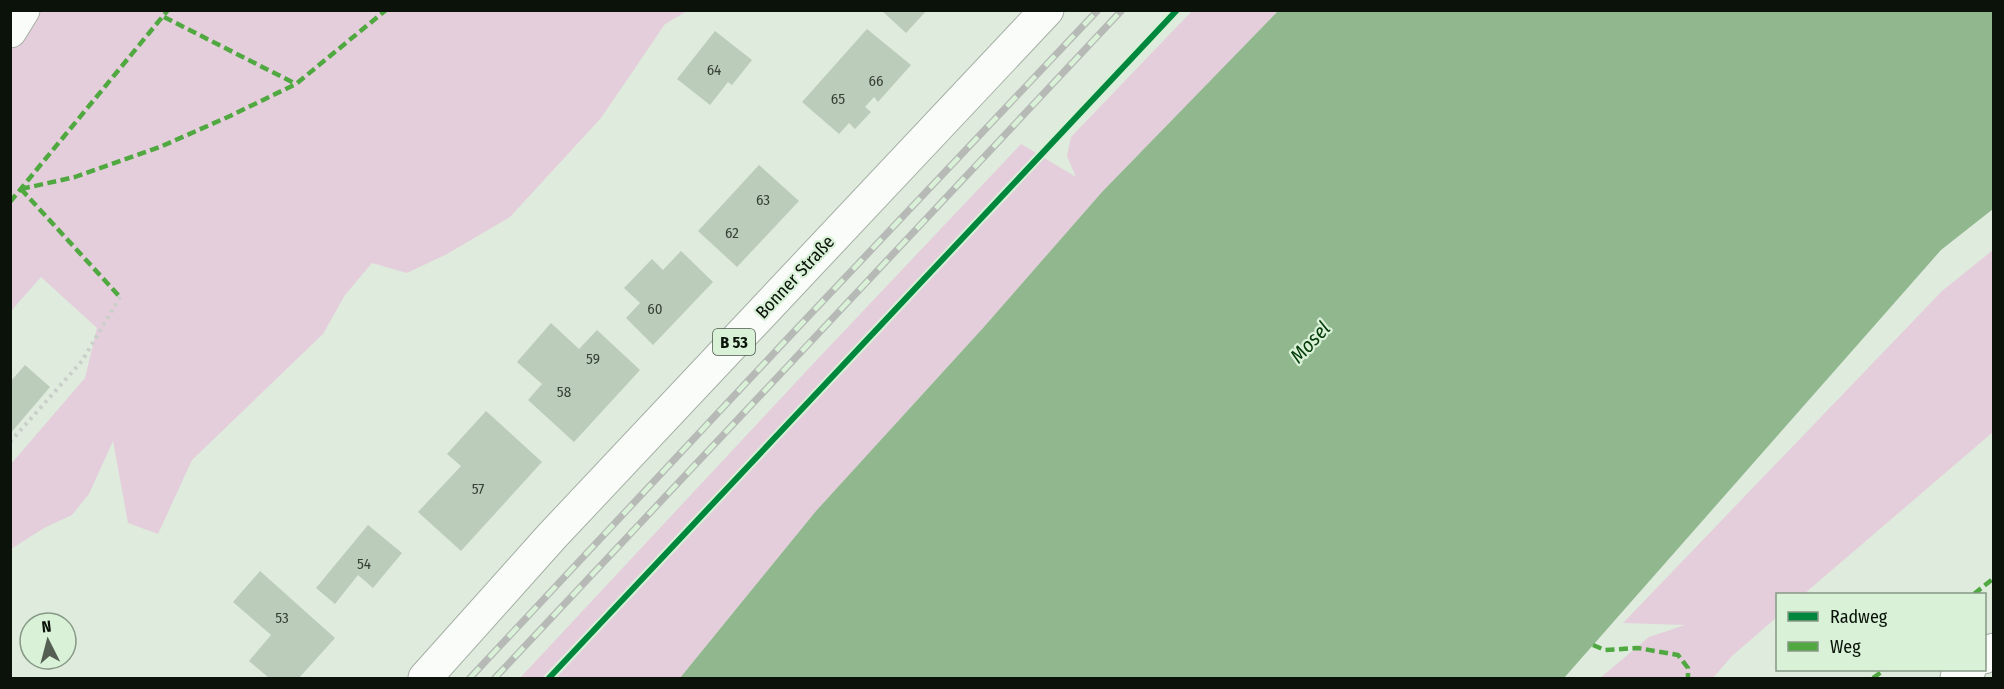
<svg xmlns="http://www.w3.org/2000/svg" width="2004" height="689" font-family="'Fira Sans Condensed',sans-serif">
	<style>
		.green { fill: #e5cedb }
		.water { fill: #91b78f }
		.building { fill: #bcccbb }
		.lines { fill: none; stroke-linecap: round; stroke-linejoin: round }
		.minor-casing { stroke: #a5afa4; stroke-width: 35 }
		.major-casing { stroke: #a5afa4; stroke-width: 35 }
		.path { stroke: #cacfca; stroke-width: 4; stroke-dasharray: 3 4.5; stroke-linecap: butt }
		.minor { stroke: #fafcfa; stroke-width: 33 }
		.major { stroke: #fafcfa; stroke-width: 33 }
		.rail-casing { stroke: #b6b9b6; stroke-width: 7 }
		.rail { stroke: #d8f1d7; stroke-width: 4.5; stroke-dasharray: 14; stroke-linecap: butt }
		.quiet { stroke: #50a841; stroke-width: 4.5; stroke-dasharray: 9 4.5; stroke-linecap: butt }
		.cycleway-casing { stroke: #d8f1d7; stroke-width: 10 }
		.cycleway { stroke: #00873e; stroke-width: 6 }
		.labels { text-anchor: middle; stroke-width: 4.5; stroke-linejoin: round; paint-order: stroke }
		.number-label { font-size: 15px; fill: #364036 }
		.shield { fill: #d8f1d7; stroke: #485547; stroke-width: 1.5 }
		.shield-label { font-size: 16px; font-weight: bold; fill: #0a1209 }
		.street-label { font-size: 18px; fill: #0a1209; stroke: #d8f1d7 }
		.water-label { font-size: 20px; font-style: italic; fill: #033a07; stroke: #d8f1d7 }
	</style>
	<rect width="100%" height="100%" fill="#deebdd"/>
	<g class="green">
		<path d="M 11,11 L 687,11 L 665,24 L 601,118 L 510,217 L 447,254 L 407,273 L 372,263 L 345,295 L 323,334 L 192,460 L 158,534 L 128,523 L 113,441 L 89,494 L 72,515 L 44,528 L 11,549 L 11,464 L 85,378 L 97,328 L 41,277 L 11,311 Z"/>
		<path d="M 1192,11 L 1278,11 L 1102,192 L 983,328 L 816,511 L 680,678 L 520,678 L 812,365 L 1021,144 L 1076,177 L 1067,156 L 1071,137 Z"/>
		<path d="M 1993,250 L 1993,432 L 1804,594 L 1778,594 L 1777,617 L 1732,656 L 1713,678 L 1600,678 L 1649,637 L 1685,625 L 1623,623 L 1942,291 Z"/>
	</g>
	<path class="water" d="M 1278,11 L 1993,11 L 1993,209 L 1941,250 L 1564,678 L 680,678 L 816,511 L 983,328 L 1102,192 Z"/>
	<g class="building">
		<path d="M 881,10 L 927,10 L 906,33 Z"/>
		<path d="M 867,29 L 911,65 L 878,102 L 874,97 L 865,107 L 871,112 L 855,129 L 849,123 L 839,134 L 802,102 Z"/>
		<path d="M 715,31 L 752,60 L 732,85 L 728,82 L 710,105 L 677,79 Z"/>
		<path d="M 759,165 L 799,201 L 737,267 L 698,231 Z"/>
		<path d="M 681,251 L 713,282 L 653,345 L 626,318 L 640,303 L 624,288 L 652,259 L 663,270 Z"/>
		<path d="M 551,323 L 579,349 L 597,330 L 640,370 L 574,442 L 528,400 L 542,384 L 517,362 Z"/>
		<path d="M 25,365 L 50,387 L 10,434 L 10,382 Z"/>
		<path d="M 486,411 L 542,462 L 461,551 L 418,512 L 461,466 L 447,454 Z"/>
		<path d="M 368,525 L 402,553 L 373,588 L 358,575 L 335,604 L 316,588 Z"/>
		<path d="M 260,571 L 335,638 L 299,678 L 269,678 L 249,661 L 271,635 L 233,602 Z"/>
	</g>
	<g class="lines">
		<defs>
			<g id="minor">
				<path d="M 10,31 L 23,10"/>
				<path d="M 1984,657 L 1994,650"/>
				<path d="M 1957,678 L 1969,670"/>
			</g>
			<path id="major" d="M 425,678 L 552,536 L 1047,10"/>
		</defs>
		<use href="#minor" class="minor-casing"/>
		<use href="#major" class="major-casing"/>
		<g class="path">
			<path d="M 10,442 L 82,361 L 120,297"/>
			<path d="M 1686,678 L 1688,676"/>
		</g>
		<use href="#minor" class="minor"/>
		<use href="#major" class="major"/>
		<defs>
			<g id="rail">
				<path d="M 470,678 L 788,338 L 1098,10"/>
				<path d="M 495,678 L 1122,10"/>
			</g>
		</defs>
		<use href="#rail" class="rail-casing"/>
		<use href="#rail" class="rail"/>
		<g class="quiet">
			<path d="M 164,17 L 296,84"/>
			<path d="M 21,189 L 75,177 L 160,147 L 230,116 L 296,84 L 386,10"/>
			<path d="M 21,189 L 120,297"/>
			<path d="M 10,202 L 168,10"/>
			<path d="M 1974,594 L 1994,578"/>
			<path d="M 1593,645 L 1605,650 L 1638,648 L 1678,655 L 1688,668 L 1688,678"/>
			<path d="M 1873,678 L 1884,670"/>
		</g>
		<defs>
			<path id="cycleway" d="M 549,678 L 1177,10"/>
		</defs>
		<use href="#cycleway" class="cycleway-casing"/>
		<use href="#cycleway" class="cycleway"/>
	</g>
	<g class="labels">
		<g class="number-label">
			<text x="714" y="75">64</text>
			<text x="876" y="86">66</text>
			<text x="838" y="104">65</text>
			<text x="763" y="205">63</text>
			<text x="732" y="238">62</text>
			<text x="655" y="314">60</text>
			<text x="593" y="364">59</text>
			<text x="564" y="397">58</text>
			<text x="478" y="494">57</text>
			<text x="364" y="569">54</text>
			<text x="282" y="623">53</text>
		</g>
		<rect class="shield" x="713" y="329" width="42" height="26" rx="4.5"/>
		<g class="shield-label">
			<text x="734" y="348">B 53</text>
		</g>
		<g class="street-label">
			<text transform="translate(795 277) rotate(-47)" y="6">Bonner Straße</text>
		</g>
		<g class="water-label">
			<text transform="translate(1310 342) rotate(-47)" y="7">Mosel</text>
		</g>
	</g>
	<rect width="2004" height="689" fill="none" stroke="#0a1209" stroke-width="24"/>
	<rect x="1776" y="593" width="210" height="78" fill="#d8f1d7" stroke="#869885" stroke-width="1.5"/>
	<rect x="1788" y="612" width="30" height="9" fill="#00873e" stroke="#869885" stroke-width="1.5"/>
	<text x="1830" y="623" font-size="18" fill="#0a1209">Radweg</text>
	<rect x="1788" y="642" width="30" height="9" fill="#50a841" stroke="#869885" stroke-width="1.5"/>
	<text x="1830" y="653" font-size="18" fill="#0a1209">Weg</text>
	<g transform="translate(48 641) rotate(354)"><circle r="28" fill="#d8f1d7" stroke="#869885" stroke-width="1.5"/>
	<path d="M0-4.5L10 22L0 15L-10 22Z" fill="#545e53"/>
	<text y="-9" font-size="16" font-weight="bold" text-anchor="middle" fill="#0a1209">N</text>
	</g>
</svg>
